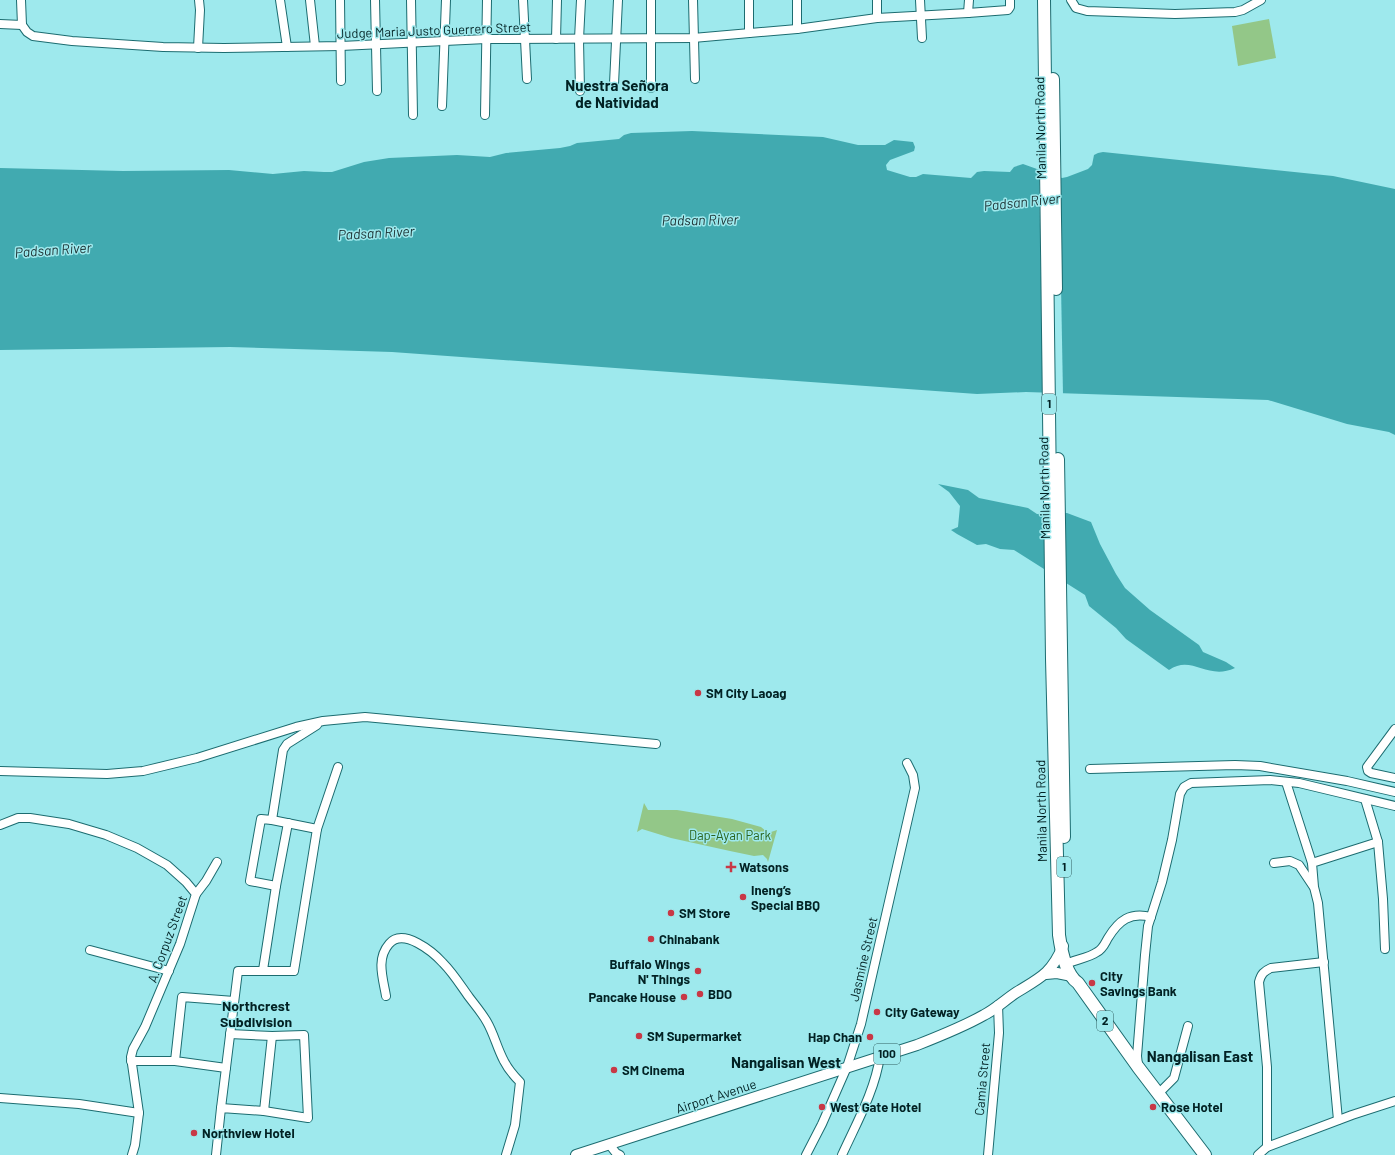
<svg xmlns="http://www.w3.org/2000/svg" width="1395" height="1155" font-family="Barlow,sans-serif">
	<style>
		.green { fill: #93c788 }
		.water { fill: #41aab0 }
		.pier { fill: #9ee9ed }
		.lines { fill: none; stroke-linecap: round; stroke-linejoin: round }
		.minor-casing { stroke: #1c6c70; stroke-width: 10 }
		.major-casing { stroke: #1c6c70; stroke-width: 12 }
		.highway-casing { stroke: #1c6c70; stroke-width: 14 }
		.minor { stroke: #fff; stroke-width: 8 }
		.major { stroke: #fff; stroke-width: 10 }
		.highway { stroke: #fff; stroke-width: 12 }
		.poi-dot { fill: #c83846; stroke: #9ee9ed; stroke-width: 1.5 }
		.labels { text-anchor: middle; stroke-width: 3; stroke-linejoin: round; paint-order: stroke }
		.shield { fill: #9ee9ed; stroke: #315e60; stroke-width: 1 }
		.shield-label { font-size: 12px; font-weight: bold; fill: #022224 }
		.street-label { font-size: 13px; fill: #022224; stroke: #9ee9ed }
		.poi-label { font-size: 13px; font-weight: bold; fill: #022224; stroke: #9ee9ed; text-anchor: start }
		.park-label { font-size: 13px; fill: #2b641d; stroke: #9ee9ed }
		.water-label { font-size: 14px; font-style: italic; fill: #203739; stroke: #9ee9ed }
		.neighbourhood-label { font-size: 14px; font-weight: bold; fill: #022224; stroke: #9ee9ed }
		.quarter-label { font-size: 15px; font-weight: bold; fill: #022224; stroke: #9ee9ed }
	</style>
	<rect width="100%" height="100%" fill="#9ee9ed"/>
	<g class="green">
		<path d="M 1269,19 L 1276,58 L 1238,66 L 1232,26 Z"/>
		<path d="M 644,803 L 648,810 L 677,810 L 732,819 L 761,827 L 768,833 L 777,830 L 768,862 L 767,859 L 763,855 L 754,856 L 730,851 L 671,838 L 642,829 L 637,832 Z"/>
	</g>
	<g class="water">
		<path d="M 692,131 L 823,137 L 858,145 L 885,145 L 894,140 L 913,142 L 915,147 L 914,151 L 890,160 L 886,165 L 887,170 L 910,177 L 916,177 L 923,174 L 971,178 L 977,172 L 984,171 L 1010,172 L 1014,167 L 1023,164 L 1062,178 L 1067,177 L 1088,169 L 1092,165 L 1094,155 L 1098,153 L 1103,152 L 1333,176 L 1395,189 L 1395,435 L 1389,432 L 1347,424 L 1268,400 L 1026,392 L 977,394 L 392,352 L 230,347 L 0,350 L 0,168 L 123,171 L 229,170 L 273,174 L 304,171 L 324,172 L 332,172 L 364,162 L 389,158 L 457,155 L 490,157 L 506,153 L 560,148 L 570,146 L 577,143 L 619,139 L 624,135 L 631,133 Z"/>
		<path d="M 938,484 L 968,490 L 979,498 L 1028,508 L 1037,514 L 1067,513 L 1091,522 L 1100,544 L 1116,574 L 1125,588 L 1150,610 L 1199,645 L 1203,652 L 1226,662 L 1235,668 C 1207,681 1192,654 1169,670 L 1126,639 L 1116,628 L 1089,606 L 1085,595 L 1014,550 L 1000,549 L 986,544 L 977,545 L 957,534 L 951,530 L 958,527 L 960,506 L 949,492 Z"/>
	</g>
	<path class="pier" d="M 1039,168 L 1059,175 L 1063,395 L 1043,395 Z"/>
	<g class="lines">
		<defs>
			<g id="minor">
				<path d="M 21,0 L 22,25 L 27,32 L 33,36 L 72,41 L 163,47 L 224,48 L 341,46 L 486,39 L 693,38 L 797,29 L 877,18 L 968,13 L 969,0"/>
				<path d="M 280,0 L 287,47"/>
				<path d="M 310,0 L 315,46"/>
				<path d="M 340,0 L 341,81"/>
				<path d="M 375,0 L 377,91"/>
				<path d="M 411,0 L 413,115"/>
				<path d="M 523,0 L 527,79"/>
				<path d="M 693,0 L 695,79"/>
				<path d="M 877,0 L 877,18"/>
				<path d="M 920,0 L 922,38"/>
				<path d="M 1071,0 L 1076,8 L 1087,11 L 1175,14 L 1235,12 L 1243,10 L 1261,0"/>
				<path d="M 968,13 L 1008,10 L 1010,7 L 1010,0"/>
				<path d="M 0,24 L 22,25"/>
				<path d="M 797,29 L 797,0"/>
				<path d="M 749,33 L 749,0"/>
				<path d="M 556,39 L 557,0"/>
				<path d="M 198,48 L 200,10 L 199,0"/>
				<path d="M 614,84 L 618,0"/>
				<path d="M 651,88 L 651,0"/>
				<path d="M 580,91 L 579,39 L 581,0"/>
				<path d="M 442,106 L 446,0"/>
				<path d="M 485,115 L 487,0"/>
				<path d="M 1395,729 L 1367,767 L 1368,771 L 1371,773 L 1395,778"/>
				<path d="M 1090,769 L 1235,765 L 1260,766 L 1347,781 L 1395,792"/>
				<path d="M 0,771 L 107,774 L 143,771 L 197,758 L 296,727 L 323,721 L 365,717 L 656,744"/>
				<path d="M 1286,782 L 1312,863"/>
				<path d="M 272,820 L 317,829"/>
				<path d="M 0,825 L 18,818 L 30,818 L 69,824 L 106,835 L 137,848 L 167,865 L 186,882 L 196,894 L 180,944 L 145,1027 L 133,1049 L 131,1057 L 139,1113 L 135,1145 L 132,1155"/>
				<path d="M 1378,842 L 1383,899 L 1385,949"/>
				<path d="M 1274,863 L 1290,861 L 1299,865 L 1313,886"/>
				<path d="M 276,886 L 250,881 L 261,819 L 272,820 L 283,750 L 287,744 L 317,725"/>
				<path d="M 196,894 L 206,881 L 217,862"/>
				<path d="M 90,950 L 169,971"/>
				<path d="M 1071,962 C 1079,959 1090,957 1097,952 C 1103,949 1105,943 1108,938 C 1119,920 1130,912 1151,917"/>
				<path d="M 263,970 L 276,886 L 288,823"/>
				<path d="M 386,996 C 383,978 376,959 389,944 C 403,927 433,952 443,963 C 453,973 461,986 469,997 C 475,1005 482,1013 487,1022 C 494,1034 497,1048 504,1061 C 508,1069 514,1076 520,1082 L 515,1125 L 506,1155"/>
				<path d="M 131,1061 L 175,1061"/>
				<path d="M 1138,1065 L 1137,1056 L 1145,955 L 1148,926 L 1162,882 L 1172,840 L 1180,794 L 1184,787 L 1191,783 L 1270,780 L 1299,783 L 1395,806"/>
				<path d="M 226,1068 L 175,1061 L 182,997 L 234,1001"/>
				<path d="M 1159,1093 L 1174,1078 L 1188,1026"/>
				<path d="M 0,1098 L 79,1104 L 139,1113"/>
				<path d="M 221,1108 L 238,971 L 294,971 L 317,829 L 338,767"/>
				<path d="M 264,1111 L 272,1036"/>
				<path d="M 1338,1120 L 1318,903 L 1314,887 L 1312,863 L 1378,842 L 1365,799"/>
				<path d="M 609,1144 L 616,1153 L 620,1155"/>
				<path d="M 1267,1147 L 1267,1067 L 1259,982 C 1261,974 1264,971 1271,968 L 1324,962"/>
				<path d="M 216,1155 L 221,1108 L 264,1111 L 308,1118 L 304,1035 L 272,1036 L 230,1034"/>
				<path d="M 806,1155 L 822,1124 L 847,1067 L 861,1024 L 915,788 L 913,775 L 907,763"/>
				<path d="M 842,1155 C 856,1124 875,1091 880,1056"/>
				<path d="M 988,1155 L 999,1033 L 998,1005"/>
				<path d="M 1258,1155 L 1267,1147 L 1352,1115 L 1395,1101"/>
			</g>
			<g id="major">
				<path d="M 1046,974 L 1057,973 L 1072,976"/>
				<path d="M 576,1155 L 917,1045 C 940,1036 963,1027 984,1015 C 996,1009 1006,999 1017,992 C 1040,978 1052,973 1063,946"/>
			</g>
			<g id="highway">
				<path d="M 1044,0 L 1052,659 L 1059,935 C 1061,949 1065,974 1078,983 L 1138,1067 L 1205,1155"/>
				<path d="M 1053,79 L 1056,289"/>
				<path d="M 1058,459 L 1064,837"/>
			</g>
		</defs>
		<use href="#minor" class="minor-casing"/>
		<use href="#major" class="major-casing"/>
		<use href="#highway" class="highway-casing"/>
		<use href="#minor" class="minor"/>
		<use href="#major" class="major"/>
		<use href="#highway" class="highway"/>
	</g>
	<g class="poi-dot">
		<circle cx="698" cy="693" r="4"/>
		<path d="M729 861h4v4h4v4h-4v4h-4v-4h-4v-4h4z"/>
		<circle cx="743" cy="897" r="4"/>
		<circle cx="671" cy="913" r="4"/>
		<circle cx="651" cy="939" r="4"/>
		<circle cx="698" cy="971" r="4"/>
		<circle cx="1092" cy="983" r="4"/>
		<circle cx="700" cy="994" r="4"/>
		<circle cx="684" cy="997" r="4"/>
		<circle cx="877" cy="1012" r="4"/>
		<circle cx="639" cy="1036" r="4"/>
		<circle cx="870" cy="1037" r="4"/>
		<circle cx="614" cy="1070" r="4"/>
		<circle cx="822" cy="1107" r="4"/>
		<circle cx="1153" cy="1107" r="4"/>
		<circle cx="194" cy="1133" r="4"/>
	</g>
	<g class="labels">
		<g class="shield">
			<rect x="1042" y="394" width="14" height="20" rx="3"/>
			<rect x="1057" y="857" width="14" height="20" rx="3"/>
			<rect x="1097" y="1011" width="16" height="20" rx="3"/>
			<rect x="874" y="1044" width="26" height="20" rx="3"/>
		</g>
		<g class="shield-label">
			<text x="1049" y="408">1</text>
			<text x="1064" y="871">1</text>
			<text x="1105" y="1025">2</text>
			<text x="887" y="1058">100</text>
		</g>
		<g class="street-label">
			<text transform="translate(434 30) rotate(-2)" y="5">Judge Maria Justo Guerrero Street</text>
			<text transform="translate(1040 128) rotate(-91)" y="5">Manila North Road</text>
			<text transform="translate(1044 488) rotate(-91)" y="5">Manila North Road</text>
			<text transform="translate(1041 811) rotate(-91)" y="5">Manila North Road</text>
			<text transform="translate(167 939) rotate(-70)" y="5">A. Corpuz Street</text>
			<text transform="translate(863 959) rotate(-77)" y="5">Jasmine Street</text>
			<text transform="translate(982 1079) rotate(-85)" y="5">Camia Street</text>
			<text transform="translate(716 1096) rotate(-18)" y="5">Airport Avenue</text>
		</g>
		<g class="poi-label">
			<text x="706" y="698">SM City Laoag</text>
			<text x="739" y="872">Watsons</text>
			<text x="751" y="895">Ineng’s<tspan x="751" dy="15">Special BBQ</tspan></text>
			<text x="679" y="918">SM Store</text>
			<text x="659" y="944">Chinabank</text>
			<text x="690" y="969" text-anchor="end">Buffalo Wings<tspan x="690" dy="15">N' Things</tspan></text>
			<text x="1100" y="981">City<tspan x="1100" dy="15">Savings Bank</tspan></text>
			<text x="708" y="999">BDO</text>
			<text x="676" y="1002" text-anchor="end">Pancake House</text>
			<text x="885" y="1017">City Gateway</text>
			<text x="647" y="1041">SM Supermarket</text>
			<text x="862" y="1042" text-anchor="end">Hap Chan</text>
			<text x="622" y="1075">SM Cinema</text>
			<text x="830" y="1112">West Gate Hotel</text>
			<text x="1161" y="1112">Rose Hotel</text>
			<text x="202" y="1138">Northview Hotel</text>
		</g>
		<g class="park-label">
			<text x="730" y="840">Dap-Ayan Park</text>
		</g>
		<g class="water-label">
			<text transform="translate(1022 202) rotate(-6)" y="5">Padsan River</text>
			<text transform="translate(700 220) rotate(-1)" y="5">Padsan River</text>
			<text transform="translate(376 233) rotate(-3)" y="5">Padsan River</text>
			<text transform="translate(53 250) rotate(-4)" y="5">Padsan River</text>
		</g>
		<g class="neighbourhood-label">
			<text x="256" y="1011">Northcrest<tspan x="256" dy="16">Subdivision</tspan></text>
		</g>
		<g class="quarter-label">
			<text x="617" y="91">Nuestra Señora<tspan x="617" dy="17">de Natividad</tspan></text>
			<text x="1200" y="1062">Nangalisan East</text>
			<text x="786" y="1068">Nangalisan West</text>
		</g>
	</g>
</svg>
